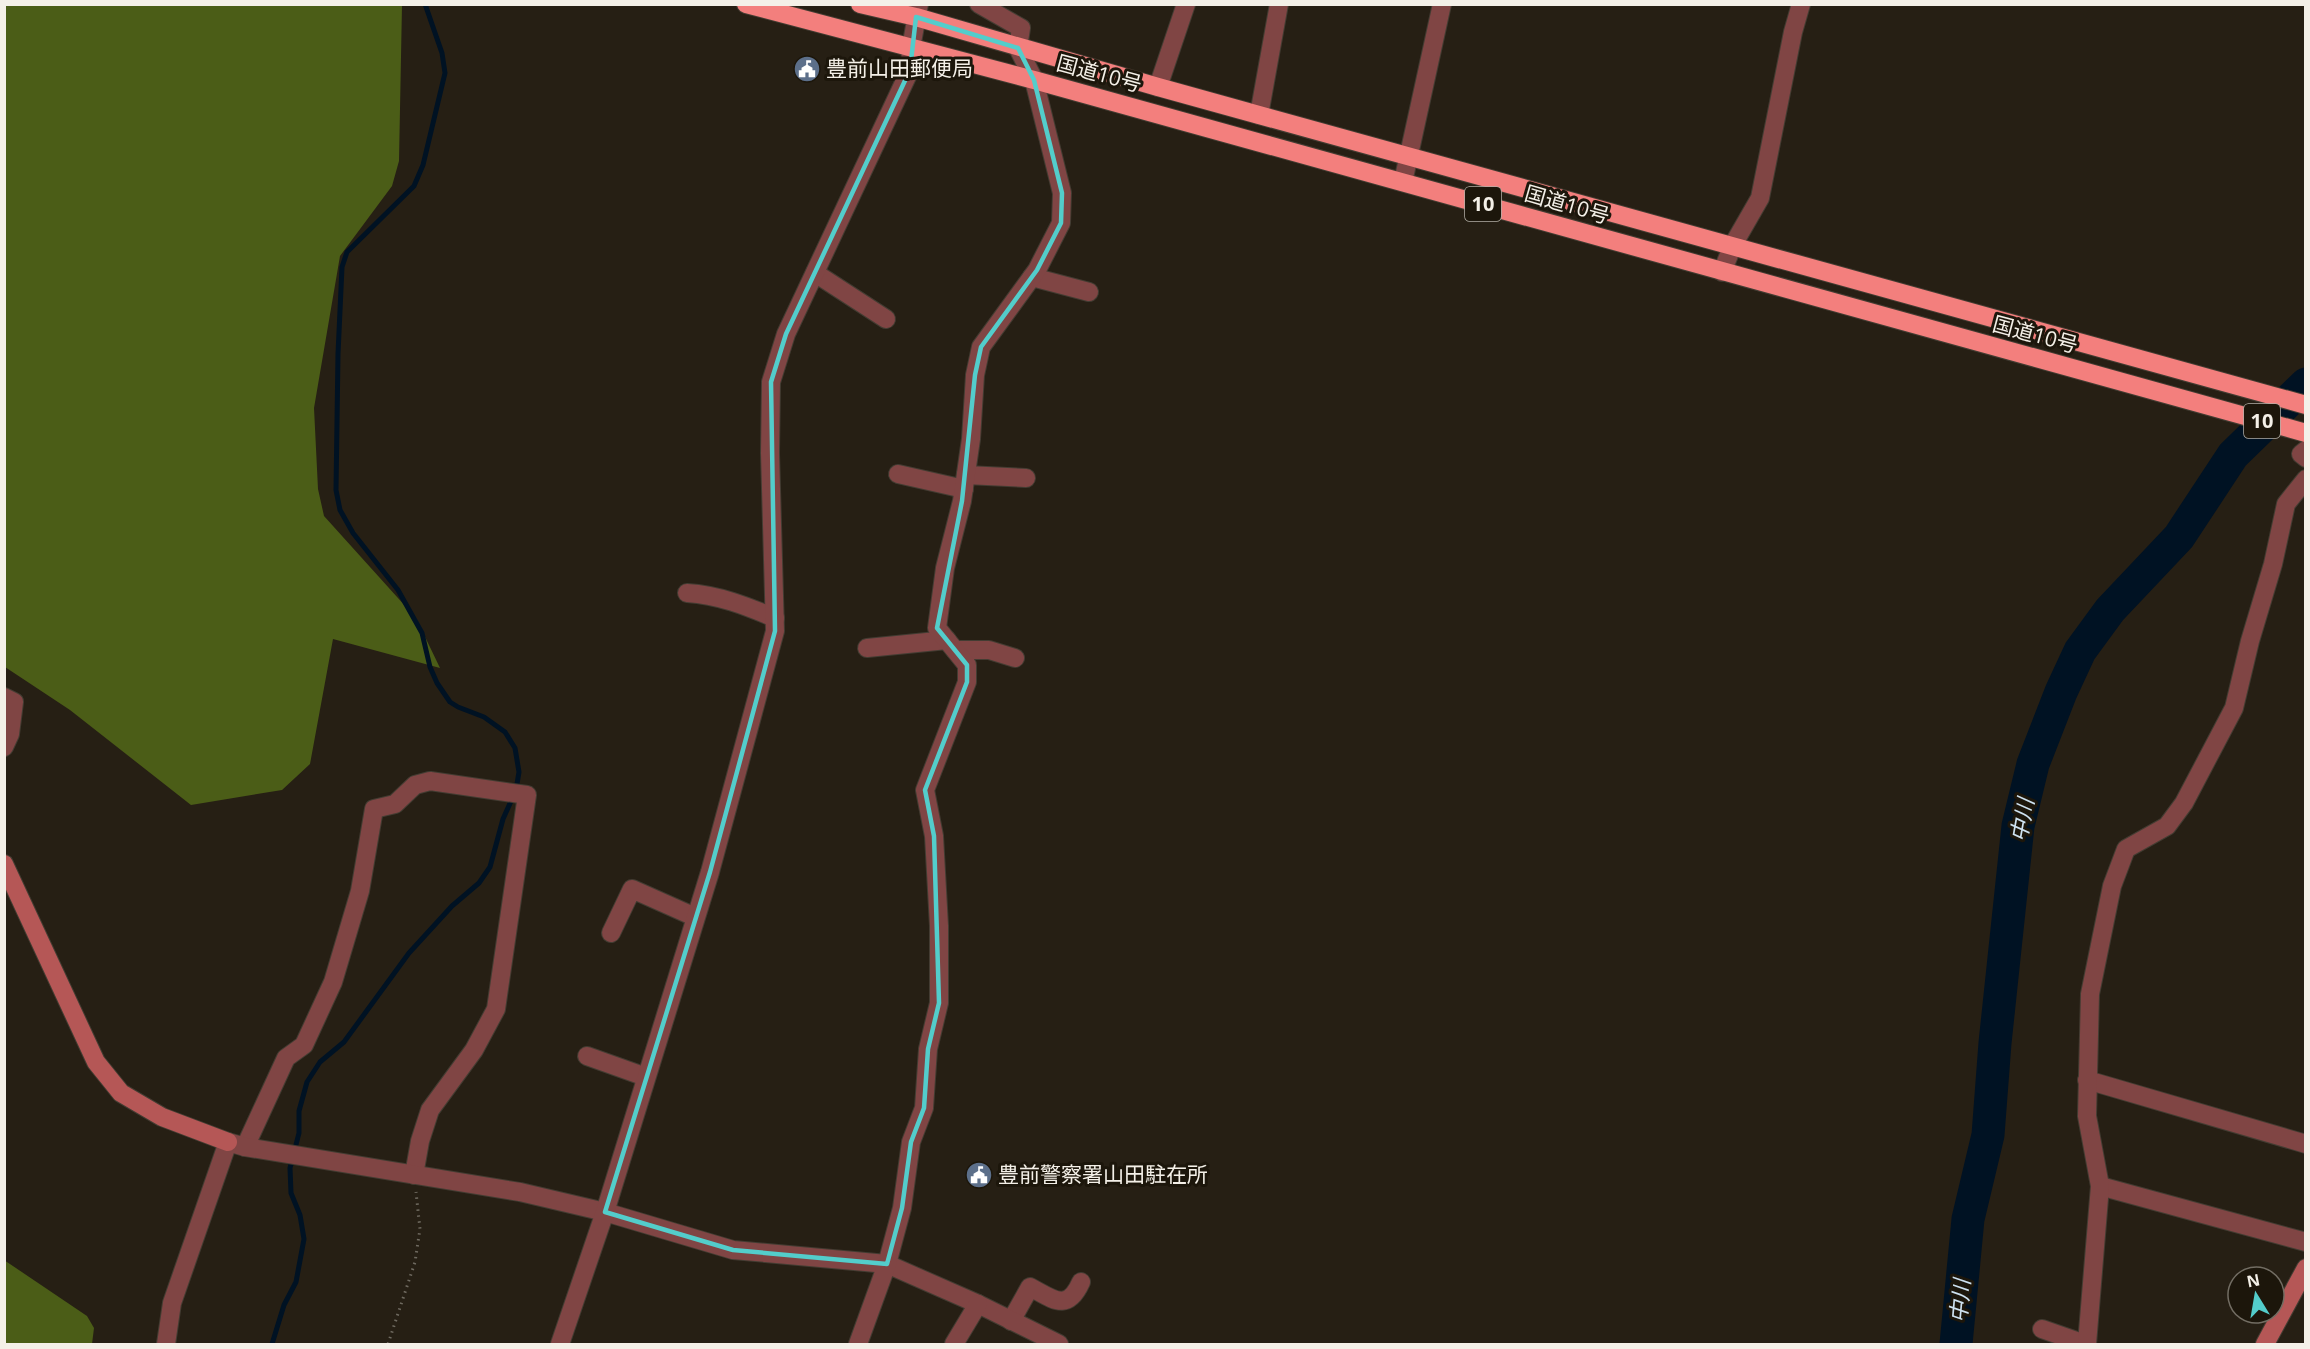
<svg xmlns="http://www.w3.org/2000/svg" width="2310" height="1349" font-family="'Open Sans','Noto Sans JP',sans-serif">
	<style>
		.forest { fill: #4b5d17 }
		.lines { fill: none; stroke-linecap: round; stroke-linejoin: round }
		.stream { stroke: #001223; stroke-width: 5 }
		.river { stroke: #001223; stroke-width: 33 }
		.street-casing { stroke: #433c32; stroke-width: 20 }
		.secondary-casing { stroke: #433c32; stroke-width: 20 }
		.highway-casing { stroke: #433c32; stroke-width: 20 }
		.path { stroke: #6f6a60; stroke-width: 3; stroke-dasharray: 1.5 4.5; stroke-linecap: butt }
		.street { stroke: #804544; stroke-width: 18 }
		.secondary { stroke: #b55756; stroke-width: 18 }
		.highway { stroke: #f37f7d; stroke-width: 18 }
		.marked { fill: none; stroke: #53cdcb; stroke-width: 4.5; stroke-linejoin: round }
		.labels { text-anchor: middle; stroke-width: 6; stroke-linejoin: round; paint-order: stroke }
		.shield { fill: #1c160b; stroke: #b3afa6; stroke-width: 1.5 }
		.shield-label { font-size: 20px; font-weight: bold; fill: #f4f0e8 }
		.poi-label { font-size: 21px; fill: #f4f0e8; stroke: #1c160b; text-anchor: start }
		.street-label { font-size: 21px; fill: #f4f0e8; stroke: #1c160b }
		.water-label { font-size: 22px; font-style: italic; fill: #cee2f1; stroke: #1c160b }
	</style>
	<rect width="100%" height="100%" fill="#261f14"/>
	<g class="forest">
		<path d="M 4,5 L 402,5 L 399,161 L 392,186 L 340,256 L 314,408 L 318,489 L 324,516 L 416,618 L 440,668 L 333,639 L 310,764 L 282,790 L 191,805 L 70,710 L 5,667 Z"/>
		<path d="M 4,1260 L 87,1316 L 94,1328 L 92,1344 L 5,1344 Z"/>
	</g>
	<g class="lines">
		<path class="stream" d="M 272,1344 L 284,1305 L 296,1282 L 304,1239 L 300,1215 L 291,1193 L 290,1168 L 299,1133 L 299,1111 L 307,1082 L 320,1062 L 344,1042 L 409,953 L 452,906 L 479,883 L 490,867 L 503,819 L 516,790 L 519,772 L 515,748 L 505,732 L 484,717 L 458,707 L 450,702 L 437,683 L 430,667 L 422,633 L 398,590 L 353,533 L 340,510 L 336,490 L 338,354 L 342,267 L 347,252 L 414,186 L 423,165 L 445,73 L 442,53 L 425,4"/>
		<path class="river" d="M 1956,1344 L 1968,1219 L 1988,1135 L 1995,1043 L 2018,826 L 2033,764 L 2061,692 L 2080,651 L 2110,610 L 2179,537 L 2233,455 L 2306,384"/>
		<defs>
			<g id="street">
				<path d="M 1158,87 L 1186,4"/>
				<path d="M 1259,115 L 1279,4"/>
				<path d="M 1403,182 L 1442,4"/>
				<path d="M 1722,272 L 1733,245 L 1760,198 L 1793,32 L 1801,4"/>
				<path d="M 815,273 L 886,319"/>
				<path d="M 1032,277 L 1089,292"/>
				<path d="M 2306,450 L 2301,454 L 2306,458"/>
				<path d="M 898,474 L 964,489"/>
				<path d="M 966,475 L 1026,478"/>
				<path d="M 687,593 C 719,595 746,606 775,618"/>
				<path d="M 867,648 L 947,640"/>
				<path d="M 955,650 L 989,650 L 1015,658"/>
				<path d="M 4,697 L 14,702 L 10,734 L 4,747"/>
				<path d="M 611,933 L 632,889 L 695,917"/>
				<path d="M 587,1056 L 646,1077"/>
				<path d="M 2087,1080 L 2306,1144"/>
				<path d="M 245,1147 L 286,1058 L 304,1045 L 333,982 L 360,891 L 374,809 L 395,804 L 415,785 L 430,781 L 527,795 L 496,1009 L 474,1050 L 430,1110 L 420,1141 L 414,1175"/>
				<path d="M 2100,1186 L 2306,1242"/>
				<path d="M 1011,1321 L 1030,1287 C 1053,1299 1067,1313 1081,1282"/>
				<path d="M 2042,1329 L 2085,1344"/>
				<path d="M 166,1344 L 172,1303 L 228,1142 L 245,1147 L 520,1192 L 605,1212 L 733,1250 L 887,1264 L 978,1304 L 1059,1344"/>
				<path d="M 560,1344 L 605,1212 L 710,872 L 775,631 L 770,453 L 771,382 L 786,334 L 910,70 L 911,48 L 919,4"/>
				<path d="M 858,1344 L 887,1264 L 902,1208 L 911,1142 L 924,1108 L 928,1049 L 939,1003 L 939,926 L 934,836 L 925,790 L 967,682 L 967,665 L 937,628 L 945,568 L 962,501 L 971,439 L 975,375 L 981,347 L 1037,270 L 1061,223 L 1062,193 L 1034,80 L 1018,48 L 1021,28 L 979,4"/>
				<path d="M 954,1344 L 978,1304"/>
				<path d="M 2087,1344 L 2100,1186 L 2087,1116 L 2090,994 L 2112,886 L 2126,849 L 2167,826 L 2184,803 L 2234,708 L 2250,641 L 2273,564 L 2286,504 L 2306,479"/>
			</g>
			<g id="secondary">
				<path d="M 4,864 L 96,1062 L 121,1093 L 162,1117 L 228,1142"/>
				<path d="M 2265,1344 L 2306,1268"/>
			</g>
			<g id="highway">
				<path d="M 746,4 L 1034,80 L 2306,433"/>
				<path d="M 860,4 L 916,17 L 1158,87 L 2306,405"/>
			</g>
		</defs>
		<use href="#street" class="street-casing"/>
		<use href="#secondary" class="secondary-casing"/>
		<use href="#highway" class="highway-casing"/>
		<path class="path" d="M 388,1344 L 415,1262 L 420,1229 L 416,1192"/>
		<use href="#street" class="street"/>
		<use href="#secondary" class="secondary"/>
		<use href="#highway" class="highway"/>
	</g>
	<path class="marked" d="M 916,17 L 1018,48 L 1034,80 L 1062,193 L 1061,223 L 1037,270 L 981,347 L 975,375 L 962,501 L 937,628 L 967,665 L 967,682 L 925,790 L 934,836 L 939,1003 L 928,1049 L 924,1108 L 911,1142 L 902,1208 L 887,1264 L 733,1250 L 605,1212 L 710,872 L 775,631 L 771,382 L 786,334 L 910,70 Z"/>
	<defs>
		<symbol id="civic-disc" viewBox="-11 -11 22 22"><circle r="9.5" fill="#5c6f8a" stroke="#1c160b"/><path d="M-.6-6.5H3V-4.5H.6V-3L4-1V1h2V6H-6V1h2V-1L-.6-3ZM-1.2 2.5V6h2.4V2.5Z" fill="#fff"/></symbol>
	</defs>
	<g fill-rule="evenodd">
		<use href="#civic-disc" x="792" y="54" width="30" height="30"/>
		<use href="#civic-disc" x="964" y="1160" width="30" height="30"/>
	</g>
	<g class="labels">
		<g class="shield">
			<rect x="1465" y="187" width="36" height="34" rx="4.5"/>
			<rect x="2244" y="404" width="36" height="34" rx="4.5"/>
		</g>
		<g class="shield-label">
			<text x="1483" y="211">10</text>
			<text x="2262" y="428">10</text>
		</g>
		<g class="poi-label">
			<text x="826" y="76">豊前山田郵便局</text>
			<text x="998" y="1182">豊前警察署山田駐在所</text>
		</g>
		<g class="street-label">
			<text transform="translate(1099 74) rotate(15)" y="7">国道10号</text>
			<text transform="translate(1567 205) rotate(16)" y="7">国道10号</text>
			<text transform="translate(2035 335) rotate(15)" y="7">国道10号</text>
		</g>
		<g class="water-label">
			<text transform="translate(2022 820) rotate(-80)" y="8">中川</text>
			<text transform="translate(1960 1301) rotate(-85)" y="8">中川</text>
		</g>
	</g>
	<rect width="2310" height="1349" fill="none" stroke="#f4f0e8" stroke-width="12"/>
	<g transform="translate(2256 1295) rotate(349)"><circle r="28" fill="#1c160b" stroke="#726d63" stroke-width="1.5"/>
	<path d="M0-4.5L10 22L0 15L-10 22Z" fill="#53cdcb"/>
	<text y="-9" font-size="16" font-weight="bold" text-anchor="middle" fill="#f4f0e8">N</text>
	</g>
</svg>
